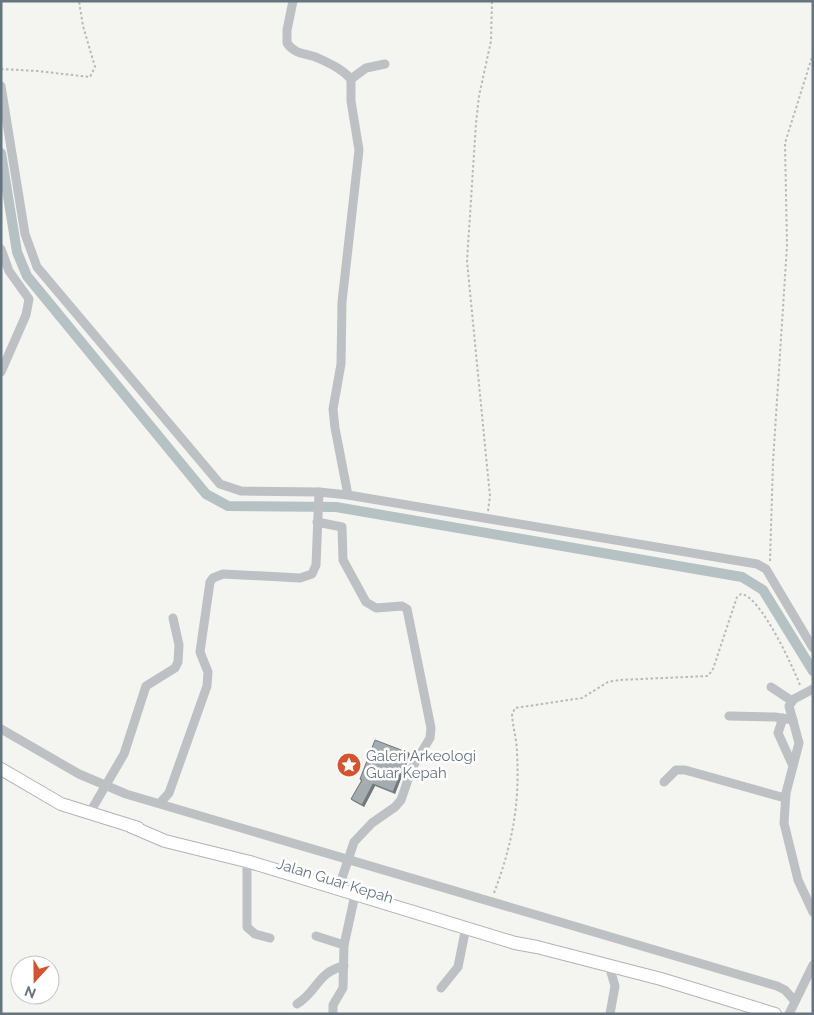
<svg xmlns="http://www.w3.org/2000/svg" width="814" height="1015" font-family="Raleway,sans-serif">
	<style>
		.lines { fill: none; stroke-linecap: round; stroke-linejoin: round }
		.canal { stroke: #b6c1c4; stroke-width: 10 }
		.secondary-casing { stroke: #b0b5b8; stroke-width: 14 }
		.path { stroke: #b7babc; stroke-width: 2; stroke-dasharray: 2.5 2.5; stroke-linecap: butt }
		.street { stroke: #bdc1c4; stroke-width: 9 }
		.secondary { stroke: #fff; stroke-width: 12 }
		.wall { fill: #8d9497 }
		.shaded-wall { fill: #73787b }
		.building { fill: #a4acb0; stroke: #73787b }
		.labels { text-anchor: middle; stroke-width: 5; stroke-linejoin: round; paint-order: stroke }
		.poi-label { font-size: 15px; fill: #65747f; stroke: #fff; text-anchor: start }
		.street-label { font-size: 15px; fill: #65747f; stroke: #fff }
	</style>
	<rect width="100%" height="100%" fill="#f4f4f0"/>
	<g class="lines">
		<path class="canal" d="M 1,153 L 17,252 L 27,276 L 206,494 L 228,506 L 336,507 L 742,577 L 763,590 L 813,671"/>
		<defs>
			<g id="secondary">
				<path d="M 1,769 L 61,804 L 138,828"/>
				<path d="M 130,826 L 165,841 L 250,862 L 515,943 L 537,947 L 661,979 L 775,1014"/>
			</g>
		</defs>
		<use href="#secondary" class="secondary-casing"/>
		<g class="path">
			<path d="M 1,69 L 37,71 L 90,77 L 95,67 L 83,26 L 79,1"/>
			<path d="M 488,511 L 490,496 L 486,456 L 467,261 L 476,123 L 479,96 L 491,41 L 492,1"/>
			<path d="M 770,561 L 773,462 L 787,246 L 785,143 L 813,54"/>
			<path d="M 494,893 C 512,845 520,805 517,753 C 517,741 513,728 512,715 L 515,708 L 582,698 L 608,682 L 619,680 L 708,676 L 713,669 L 737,597 L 741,594 C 760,595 793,667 800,685"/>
		</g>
		<g class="street">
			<path d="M 293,1 L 287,30 L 287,43 C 295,55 306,53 318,58 C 331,64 342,69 351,79 L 351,101 L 359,150 L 342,302 L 341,364 L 333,409 L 335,428 L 348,495"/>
			<path d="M 351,79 L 366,68 L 385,64"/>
			<path d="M 1,86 L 25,234 L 37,267 L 220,484 L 241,491 L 319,492 L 348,495 L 757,564 L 766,569 L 813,648"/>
			<path d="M 1,249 L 9,271 L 29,299 L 26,315 L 1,372"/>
			<path d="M 317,522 L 342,527 L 343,560 L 366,602 L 376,608 L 402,606 L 407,609 L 431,728 L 430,738 L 412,768 L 401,800 L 395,807 L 372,823 L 354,842 L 338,890"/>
			<path d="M 771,687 L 792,701"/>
			<path d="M 813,689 L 794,699 L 789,706 L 799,743 L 786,793 L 784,823 L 798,880 L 813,912"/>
			<path d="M 729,716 L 775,717 L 793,720"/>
			<path d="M 783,718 L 778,733 L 793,766"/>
			<path d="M 1,729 L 79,774 L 126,794 L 777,986 L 785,990 L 794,1000"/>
			<path d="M 664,782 L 676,770 L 685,770 L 785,798"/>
			<path d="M 160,803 L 169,793 L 207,686 L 208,672 L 200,652 L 210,582 L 213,578 L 223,574 L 300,578 L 312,574 L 316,565 L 319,492"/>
			<path d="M 89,814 L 124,754 L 146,686 L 175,668 L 178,662 L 179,645 L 173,618"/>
			<path d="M 250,862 L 247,867 L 247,927 L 255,934 L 270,938"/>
			<path d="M 316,936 L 344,945"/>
			<path d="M 609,965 L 615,986 L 610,1014"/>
			<path d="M 441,988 L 458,967 L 466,927"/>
			<path d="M 297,1004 C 318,991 317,972 344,966"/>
			<path d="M 333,1014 L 333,1005 L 343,988 L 344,945 L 355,895"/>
			<path d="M 789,1014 L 813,965"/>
		</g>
		<use href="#secondary" class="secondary"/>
	</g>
	<path class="wall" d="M 409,753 L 410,755 L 395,794 L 375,786 L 364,807 L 353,801 L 351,799 L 361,781 L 360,779 Z"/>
	<g class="shaded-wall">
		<path d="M 409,753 L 410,755 L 395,794 L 393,792 Z"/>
		<path d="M 373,784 L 375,786 L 364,807 L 362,805 Z"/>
	</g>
	<path class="building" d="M 375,740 L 409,753 L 393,792 L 373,784 L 362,805 L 351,799 L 362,780 L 360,779 Z"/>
	<defs>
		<symbol id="sight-disc" viewBox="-11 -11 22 22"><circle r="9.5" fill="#d45330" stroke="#fff"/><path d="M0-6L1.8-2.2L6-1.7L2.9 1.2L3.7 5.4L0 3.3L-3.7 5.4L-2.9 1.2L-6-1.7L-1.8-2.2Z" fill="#fff"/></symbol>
	</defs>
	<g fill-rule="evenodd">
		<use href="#sight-disc" x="335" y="751" width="28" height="28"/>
	</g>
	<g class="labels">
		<g class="poi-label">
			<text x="366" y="761">Galeri Arkeologi<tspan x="366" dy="17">Guar Kepah</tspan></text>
		</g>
		<g class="street-label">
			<text transform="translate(335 881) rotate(17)" y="5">Jalan Guar Kepah</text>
		</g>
	</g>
	<rect width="814" height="1015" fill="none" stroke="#65747f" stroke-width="5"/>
	<g transform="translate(35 980) rotate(201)"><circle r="24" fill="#ffffff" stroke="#c1c7cc"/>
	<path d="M0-4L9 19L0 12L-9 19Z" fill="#d45330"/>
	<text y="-8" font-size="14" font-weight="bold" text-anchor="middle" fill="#65747f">N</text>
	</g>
</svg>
